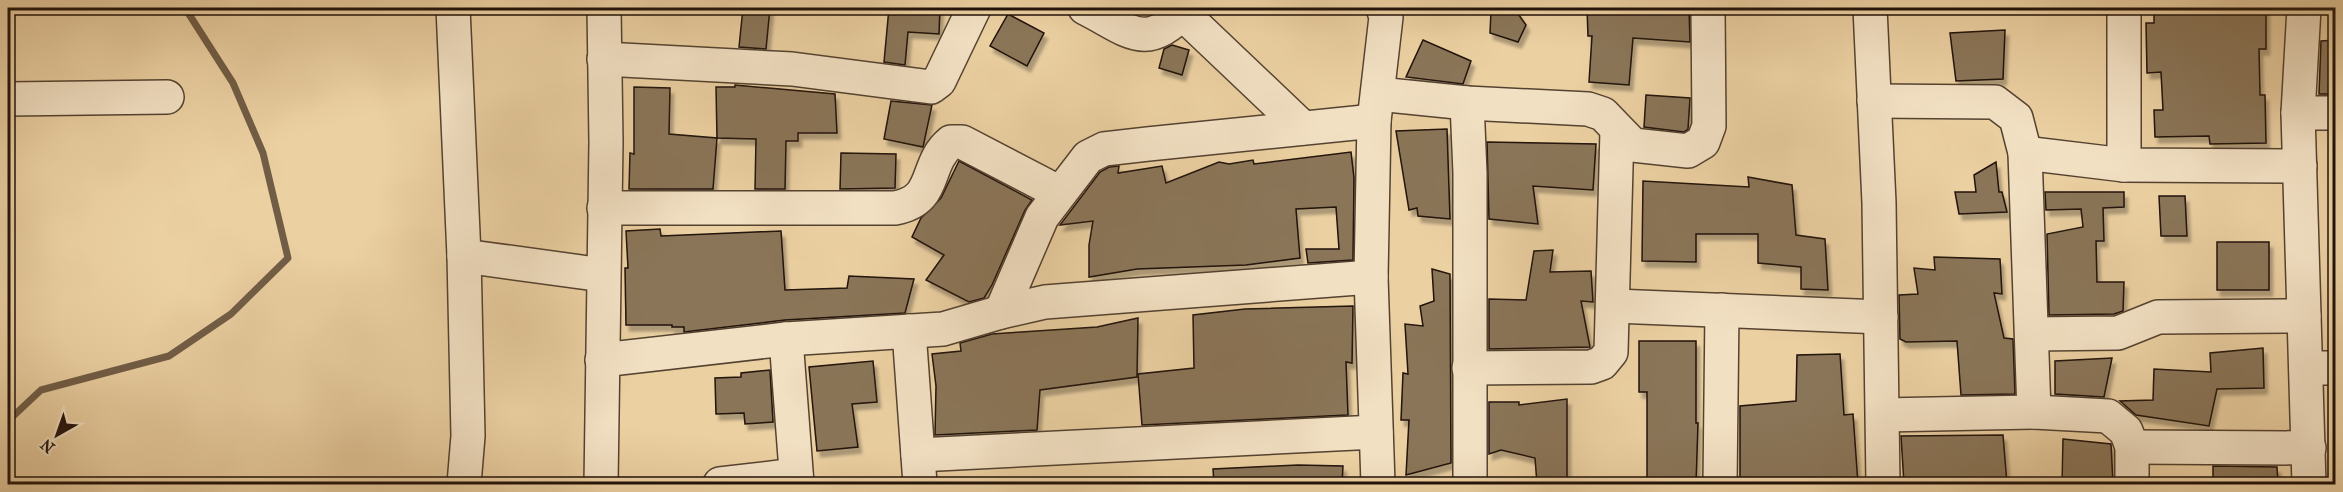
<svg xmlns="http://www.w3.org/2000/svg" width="2343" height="492" font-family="'IM FELL French Canon',serif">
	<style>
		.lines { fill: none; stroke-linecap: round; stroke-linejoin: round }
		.stream { stroke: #715d46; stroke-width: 7 }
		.building { fill: #8a7559; stroke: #21120a; stroke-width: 1.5; filter: url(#shadow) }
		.minor-casing { stroke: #544230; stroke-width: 36 }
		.minor { stroke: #f2e0c3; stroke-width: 33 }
	</style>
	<defs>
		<filter id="shadow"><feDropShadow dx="3.5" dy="6" stdDeviation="1.5" flood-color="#0004"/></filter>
	</defs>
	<rect width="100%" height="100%" fill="#ebd0a2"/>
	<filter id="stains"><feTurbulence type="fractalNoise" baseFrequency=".00333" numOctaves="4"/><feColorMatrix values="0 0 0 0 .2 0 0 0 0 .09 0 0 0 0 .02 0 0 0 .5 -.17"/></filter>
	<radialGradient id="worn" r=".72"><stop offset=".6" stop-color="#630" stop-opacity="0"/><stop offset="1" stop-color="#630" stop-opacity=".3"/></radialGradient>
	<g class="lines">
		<path class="stream" d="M 8,421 L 41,390 L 169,356 L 231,314 L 288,258 L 263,153 L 233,83 L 185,8"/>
	</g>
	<g class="building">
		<path d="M 743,8 L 770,8 L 766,49 L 739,47 Z"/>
		<path d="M 889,8 L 940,8 L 939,34 L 908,32 L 905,65 L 884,62 Z"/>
		<path d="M 1499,8 L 1514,8 L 1526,25 L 1518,42 L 1490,33 L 1491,11 Z"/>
		<path d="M 1587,8 L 1689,8 L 1690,42 L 1633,38 L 1629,85 L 1589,82 L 1592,36 L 1588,36 Z"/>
		<path d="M 2154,8 L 2266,8 L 2266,49 L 2259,49 L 2260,95 L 2265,95 L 2266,143 L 2210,144 L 2209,136 L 2155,137 L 2154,110 L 2163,110 L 2161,72 L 2147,73 L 2146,23 L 2154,23 Z"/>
		<path d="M 1008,14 L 1044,33 L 1027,66 L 990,46 Z"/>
		<path d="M 2005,30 L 2003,79 L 1956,81 L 1950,33 Z"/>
		<path d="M 1423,40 L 1471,61 L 1463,84 L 1406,77 Z"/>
		<path d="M 2336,40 L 2336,94 L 2319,94 L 2321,41 Z"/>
		<path d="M 1172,45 L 1189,50 L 1182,75 L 1159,68 L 1164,49 Z"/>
		<path d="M 735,85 L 835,94 L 837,133 L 798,133 L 798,141 L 786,141 L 785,189 L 755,189 L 756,139 L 717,138 L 716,87 L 735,87 Z"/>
		<path d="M 634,87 L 670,88 L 669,134 L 717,138 L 713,189 L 629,189 L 630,153 L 634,154 Z"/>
		<path d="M 1646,95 L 1690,98 L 1688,129 L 1684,132 L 1644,127 Z"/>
		<path d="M 891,101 L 932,105 L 923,147 L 884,139 Z"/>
		<path d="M 1447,129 L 1450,219 L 1418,216 L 1417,208 L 1409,210 L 1396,131 Z"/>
		<path d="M 1487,142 L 1596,144 L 1593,190 L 1533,186 L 1538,224 L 1489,219 Z"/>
		<path d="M 1351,152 L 1354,178 L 1353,260 L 1308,263 L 1306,249 L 1339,249 L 1336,207 L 1296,209 L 1300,258 L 1246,265 L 1137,269 L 1089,277 L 1089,245 L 1093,221 L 1060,225 L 1100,172 L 1109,167 L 1119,166 L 1118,173 L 1162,166 L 1166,183 L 1219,162 L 1229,164 L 1253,160 L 1254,164 Z"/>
		<path d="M 841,153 L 896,154 L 895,188 L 840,189 Z"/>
		<path d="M 959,161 L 1032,200 L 1025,210 L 992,285 L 984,298 L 969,302 L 926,280 L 944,255 L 912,237 L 921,218 L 941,198 Z"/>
		<path d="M 1996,162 L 1999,192 L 2002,192 L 2007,212 L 1959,214 L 1955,192 L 1976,192 L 1974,175 Z"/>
		<path d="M 1748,177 L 1792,185 L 1796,235 L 1825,239 L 1828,290 L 1801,289 L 1801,267 L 1758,263 L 1758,234 L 1696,234 L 1696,262 L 1642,261 L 1643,181 L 1749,187 Z"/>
		<path d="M 2045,192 L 2124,192 L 2124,207 L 2103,208 L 2104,241 L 2096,241 L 2097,282 L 2124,282 L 2123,311 L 2114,314 L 2049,315 L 2047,234 L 2083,227 L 2081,209 L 2046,210 Z"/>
		<path d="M 2159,196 L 2185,196 L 2187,236 L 2161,236 Z"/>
		<path d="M 660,229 L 661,236 L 781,231 L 785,290 L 847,288 L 849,276 L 914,279 L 905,313 L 785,320 L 684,332 L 684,327 L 672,327 L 672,325 L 626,325 L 625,268 L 628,268 L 626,231 Z"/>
		<rect x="2217" y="242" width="52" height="48"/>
		<path d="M 1553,250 L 1550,272 L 1591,271 L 1593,302 L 1581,301 L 1590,347 L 1489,349 L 1489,299 L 1526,300 L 1534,251 Z"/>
		<path d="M 1934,257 L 2000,259 L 2002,294 L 1994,293 L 2004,338 L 2013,339 L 2015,394 L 1961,395 L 1957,341 L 1906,342 L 1900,339 L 1899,295 L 1918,294 L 1914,268 L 1935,270 Z"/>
		<path d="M 1432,269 L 1450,274 L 1451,463 L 1406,475 L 1409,420 L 1401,420 L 1403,373 L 1408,374 L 1405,324 L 1423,326 L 1420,306 L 1434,301 Z"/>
		<path d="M 1353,306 L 1352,363 L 1346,362 L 1348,415 L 1142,425 L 1138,374 L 1194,368 L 1193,315 L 1245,309 Z"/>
		<path d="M 1138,318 L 1137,377 L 1040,390 L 1037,430 L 935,435 L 936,386 L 932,354 L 961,351 L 960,343 L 992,334 L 1097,327 Z"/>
		<path d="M 1639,341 L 1696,341 L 1696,423 L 1698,423 L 1696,484 L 1647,484 L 1647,392 L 1639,392 Z"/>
		<path d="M 2263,348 L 2264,388 L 2217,389 L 2209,426 L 2136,415 L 2120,401 L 2153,400 L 2154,369 L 2211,372 L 2210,353 Z"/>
		<path d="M 1840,354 L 1844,415 L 1853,414 L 1858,484 L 1740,484 L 1740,406 L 1796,401 L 1797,355 Z"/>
		<path d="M 2112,358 L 2104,397 L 2055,394 L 2055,361 Z"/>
		<path d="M 873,361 L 877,402 L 852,404 L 858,447 L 817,451 L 809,367 Z"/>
		<path d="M 770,370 L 773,422 L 745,424 L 744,413 L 716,414 L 715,378 L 741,377 L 741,373 Z"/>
		<path d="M 1567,399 L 1567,484 L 1537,484 L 1535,458 L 1501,450 L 1489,454 L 1489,402 L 1519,402 L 1519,405 Z"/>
		<path d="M 2003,435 L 2007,484 L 1904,484 L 1901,436 Z"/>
		<path d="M 2063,439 L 2111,444 L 2113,484 L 2062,484 Z"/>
		<path d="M 1298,465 L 1343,466 L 1342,484 L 1214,484 L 1213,469 Z"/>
		<path d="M 2213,466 L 2277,467 L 2278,484 L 2213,484 Z"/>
	</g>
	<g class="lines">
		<defs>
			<g id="minor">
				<path d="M 453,8 L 464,256 L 468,436 L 464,484"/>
				<path d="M 1085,8 C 1129,30 1146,54 1187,8"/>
				<path d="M 1870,8 L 1879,203 L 1883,484"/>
				<path d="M 2124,8 L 2124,165"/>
				<path d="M 2304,8 L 2298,113 L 2309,484"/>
				<path d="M 1182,13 L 1303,128"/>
				<path d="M 604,59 L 792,69 L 931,87 L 939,81 L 974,8"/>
				<path d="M 1378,94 L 1467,103 L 1588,109 L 1603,114 L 1633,145 L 1688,151 L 1703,142 L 1709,126 L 1708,8"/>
				<path d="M 8,99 L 167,97"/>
				<path d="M 1874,101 L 1995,102 L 2016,118 L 2025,153 L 2034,412"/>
				<path d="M 1467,103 L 1470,173 L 1470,484"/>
				<path d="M 2298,113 L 2336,113"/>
				<path d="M 2025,153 L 2124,165 L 2300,166"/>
				<path d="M 604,208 L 895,208 C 939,200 923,165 951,142 L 962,142 L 1058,192"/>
				<path d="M 464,256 L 603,275"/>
				<path d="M 1615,306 L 1881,317"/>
				<path d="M 1001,312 L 1042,217 L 1088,157 L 1104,149 L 1148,144 L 1374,121"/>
				<path d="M 909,331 L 920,484"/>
				<path d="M 2032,334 L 2118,333 L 2158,317 L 2304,316"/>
				<path d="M 786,339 L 797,484"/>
				<path d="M 602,360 L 786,339 L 943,329 L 1001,312 L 1045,302 L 1371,277"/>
				<path d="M 1469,368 L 1591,367 L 1602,363 L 1611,352 L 1617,130"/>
				<path d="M 2306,368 L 2336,368"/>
				<path d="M 1883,415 L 2034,412 L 2108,416 L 2126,431 L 2132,447 L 2132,484"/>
				<path d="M 2132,447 L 2309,448"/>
				<path d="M 918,455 L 1376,432"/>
				<path d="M 601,484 L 606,142 L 604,8"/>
				<path d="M 720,484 L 796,475"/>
				<path d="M 1378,484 L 1371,277 L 1374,121 L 1386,17 L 1383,8"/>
				<path d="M 1720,484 L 1722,310"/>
			</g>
		</defs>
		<use href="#minor" class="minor-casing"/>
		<use href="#minor" class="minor"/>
	</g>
	<rect width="2343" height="492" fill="none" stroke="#ebd0a2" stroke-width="30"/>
	<rect x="9" y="9" width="2325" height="474" fill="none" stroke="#21120a" stroke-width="3"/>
	<rect x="15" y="15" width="2313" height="462" fill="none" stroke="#21120a" stroke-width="1.5"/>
	<g transform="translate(57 435) rotate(220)" stroke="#f2e0c3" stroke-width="4.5" paint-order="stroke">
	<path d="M0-4.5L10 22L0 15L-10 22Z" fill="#21120a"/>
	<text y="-9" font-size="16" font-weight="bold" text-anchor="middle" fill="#21120a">N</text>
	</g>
	<rect width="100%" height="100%" filter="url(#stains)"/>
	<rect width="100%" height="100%" fill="url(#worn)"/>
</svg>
